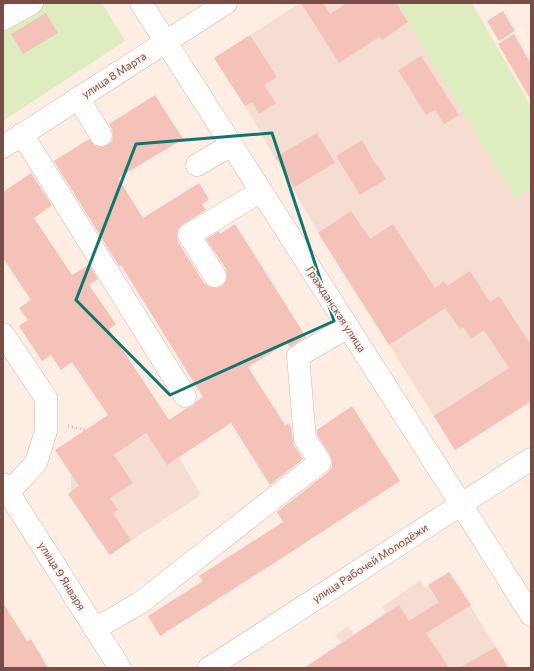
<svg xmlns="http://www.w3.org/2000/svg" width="534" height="671" font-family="Commissioner,sans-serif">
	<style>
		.residential { fill: #f6ddd1 }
		.green { fill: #ddedc0 }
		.building { fill: #f5c2b9 }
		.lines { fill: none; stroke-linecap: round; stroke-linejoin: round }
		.minor-casing { stroke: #d2b4ab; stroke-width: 23 }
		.path { stroke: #daa59c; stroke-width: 2.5; stroke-dasharray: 1 3; stroke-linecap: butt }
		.minor { stroke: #fff; stroke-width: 22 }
		.marked { fill: none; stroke: #0f766e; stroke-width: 3; stroke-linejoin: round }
		.labels { text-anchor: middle; stroke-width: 3.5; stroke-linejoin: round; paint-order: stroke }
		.street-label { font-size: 11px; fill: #784d47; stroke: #fff2eb }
	</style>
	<rect width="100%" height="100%" fill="#feede3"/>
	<g class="residential">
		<path d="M 300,3 L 396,3 L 408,22 L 515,198 L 531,189 L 531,402 L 455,450 L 315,227 L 245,106 L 214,58 Z"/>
		<path d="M 146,433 L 155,447 L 166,439 L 179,457 L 201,495 L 109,555 L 68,494 L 71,492 L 71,475 L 76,481 Z"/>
		<path d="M 449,572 L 509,668 L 304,668 L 341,643 L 335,635 L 348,626 L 354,635 L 386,613 L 382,607 L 420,580 L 425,588 Z"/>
	</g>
	<g class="green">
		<path d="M 3,3 L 102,3 L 125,41 L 3,121 Z"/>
		<path d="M 396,3 L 472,3 L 530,105 L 531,104 L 531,189 L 515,199 L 408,22 Z"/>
	</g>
	<g class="building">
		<path d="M 301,3 L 323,3 L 330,14 L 347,3 L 396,3 L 408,22 L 382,40 L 379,37 L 339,63 Z"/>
		<path d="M 503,11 L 515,31 L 499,41 L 487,21 Z"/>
		<path d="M 46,13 L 58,33 L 23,54 L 11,34 Z"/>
		<path d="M 514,34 L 531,64 L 531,100 L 498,44 Z"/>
		<path d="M 250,35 L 277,77 L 264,85 L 276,103 L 259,114 L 252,102 L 245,106 L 214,58 Z"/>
		<path d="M 421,56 L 459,115 L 444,124 L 435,110 L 426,115 L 398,70 Z"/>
		<path d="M 155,95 L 183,139 L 118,178 L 143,218 L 199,183 L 209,199 L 202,204 L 206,210 L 182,225 L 178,229 L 177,236 L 178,242 L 204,283 L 210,287 L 216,288 L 222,286 L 226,281 L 227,275 L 226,269 L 206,239 L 219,231 L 220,234 L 235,224 L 306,337 L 290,347 L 287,343 L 248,367 L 285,425 L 289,423 L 291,427 L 293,440 L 294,446 L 303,459 L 270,485 L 231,423 L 167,465 L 146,433 L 114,455 L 133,483 L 110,498 L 118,510 L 113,513 L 131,540 L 110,555 L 68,494 L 79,486 L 55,450 L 108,415 L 72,362 L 61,370 L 51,355 L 42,361 L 19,326 L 28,320 L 19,308 L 31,300 L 3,258 L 3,192 L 31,173 L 52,205 L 34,218 L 72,275 L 89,265 L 98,279 L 89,285 L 116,324 L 109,329 L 169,420 L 187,408 L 192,406 L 196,402 L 203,397 L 121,265 L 119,266 L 54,161 L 89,139 L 95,146 L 102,147 L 108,145 L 112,141 L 113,135 L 112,129 L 109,124 Z"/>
		<path d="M 317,133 L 335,163 L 294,187 L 276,157 Z"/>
		<path d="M 362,140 L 376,165 L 377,164 L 386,179 L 360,195 L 336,156 Z"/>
		<path d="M 351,211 L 370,239 L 393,224 L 435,288 L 444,281 L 447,286 L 470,271 L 490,302 L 499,296 L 531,345 L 531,401 L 455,450 L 434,416 L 509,368 L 484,330 L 471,339 L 463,327 L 460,329 L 445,308 L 389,345 L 318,233 Z"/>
		<path d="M 352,406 L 400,481 L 282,558 L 160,636 L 148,616 L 203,581 L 199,576 L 283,522 L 277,512 L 328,472 L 332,467 L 332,461 L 330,455 L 317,435 L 317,430 Z"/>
		<path d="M 449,572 L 471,605 L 426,633 L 449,668 L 304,668 L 399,605 L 409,621 L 439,602 L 428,585 Z"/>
		<path d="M 3,603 L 27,641 L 31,639 L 48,668 L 3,668 Z"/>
		<path d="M 496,647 L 508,668 L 459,668 Z"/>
	</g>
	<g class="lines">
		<defs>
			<g id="minor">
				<path d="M 141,3 L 461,504 L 531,615"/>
				<path d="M 3,19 L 32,3"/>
				<path d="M 78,98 L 101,135"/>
				<path d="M 22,134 L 185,396"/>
				<path d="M 3,147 L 226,3"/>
				<path d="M 197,165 L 231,145"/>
				<path d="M 215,276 L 189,235 L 261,191"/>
				<path d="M 3,334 L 46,398 L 46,431 L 36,463 L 8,493"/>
				<path d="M 3,484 L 120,668"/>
				<path d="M 95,629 L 140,603 L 320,462 L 305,439 L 298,356 L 348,327"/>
				<path d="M 209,668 L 531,459"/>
			</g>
		</defs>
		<use href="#minor" class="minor-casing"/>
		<path class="path" d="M 68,426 L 86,430"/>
		<use href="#minor" class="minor"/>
	</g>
	<path class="marked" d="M 272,133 L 334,321 L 170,395 L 76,300 L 136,144 Z"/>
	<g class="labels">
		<g class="street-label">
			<text transform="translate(114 75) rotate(-33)" y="4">улица 8 Марта</text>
			<text transform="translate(336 309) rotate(57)" y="4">Гражданская улица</text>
			<text transform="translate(370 563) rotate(-33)" y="4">улица Рабочей Молодёжи</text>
			<text transform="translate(62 576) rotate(58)" y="4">улица 9 Января</text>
		</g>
	</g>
	<rect width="534" height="671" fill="none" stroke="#784d47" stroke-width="8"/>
</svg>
